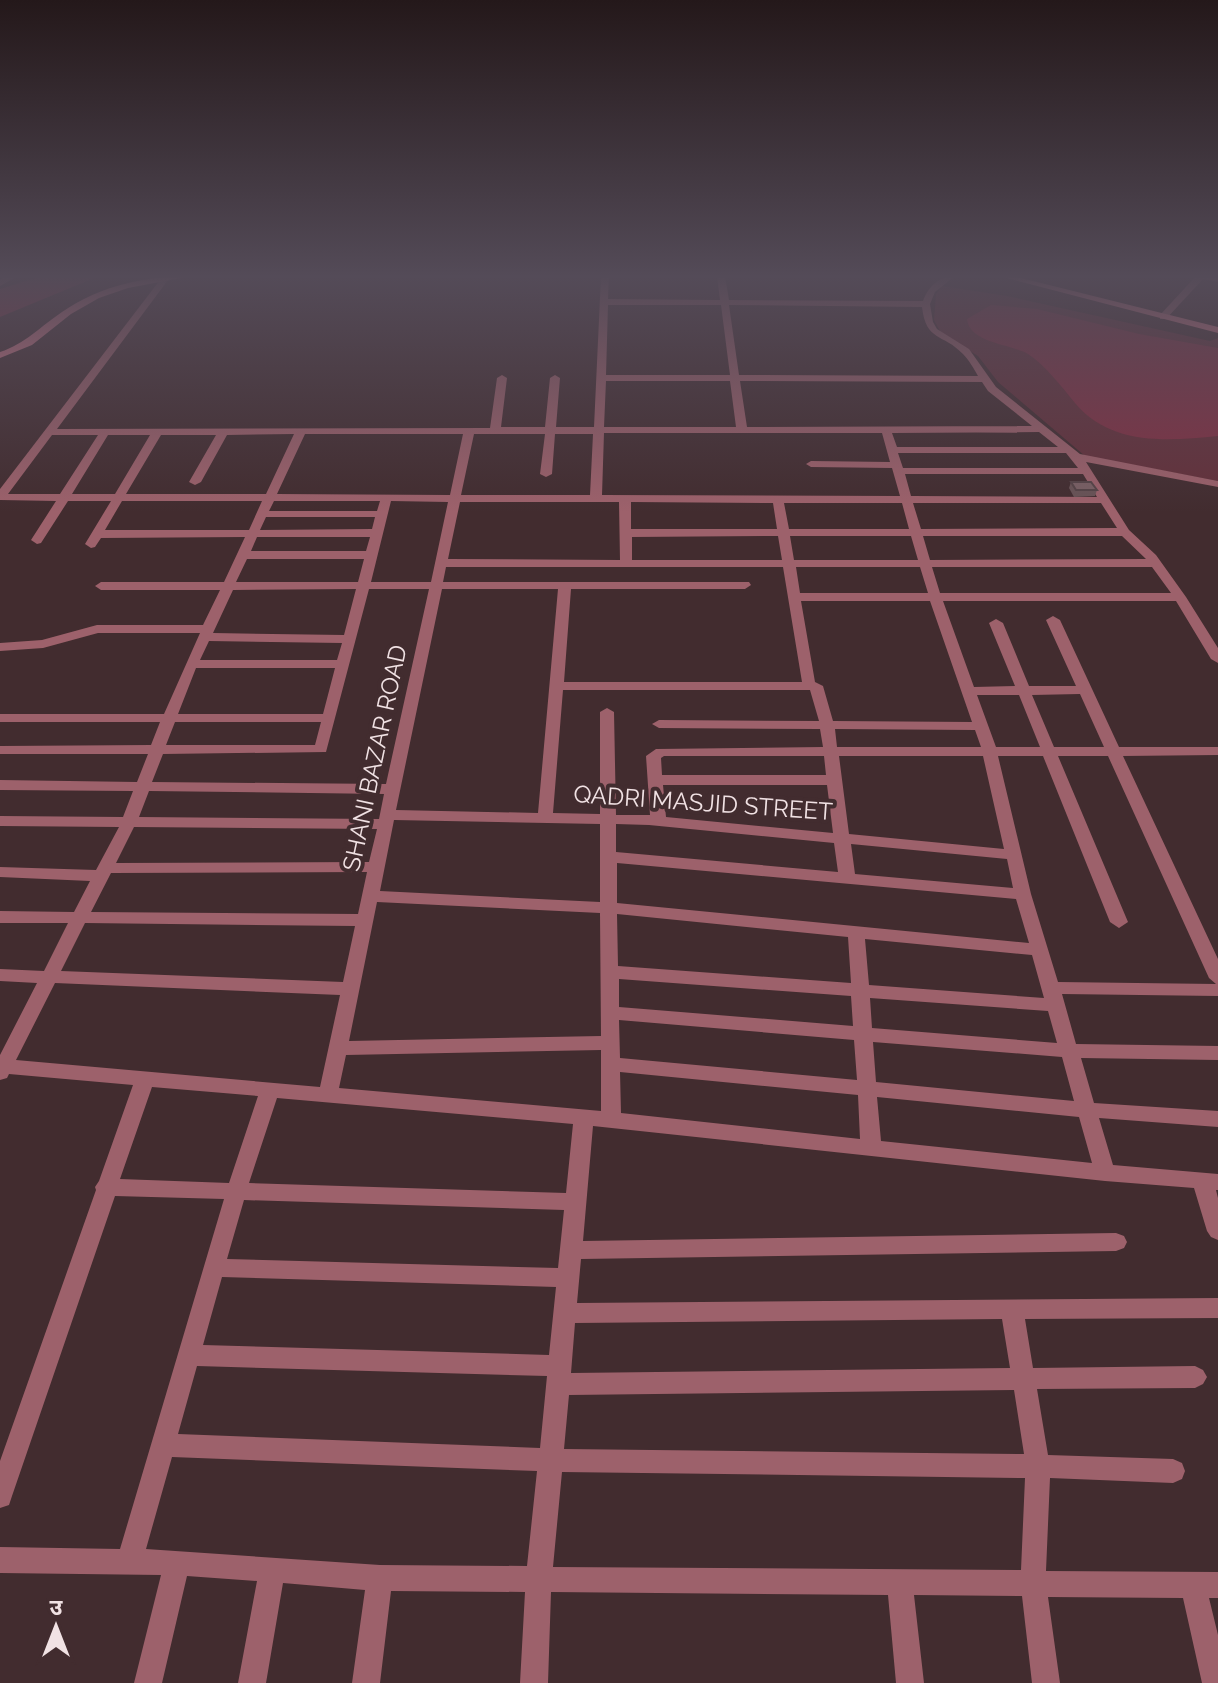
<svg xmlns="http://www.w3.org/2000/svg" width="1218" height="1683" font-family="Raleway,'Noto Sans Devanagari',sans-serif">
	<style>
		.green { fill: #64303a }
		.water { fill: #833043 }
		.lines { fill: none; stroke-linecap: round; stroke-linejoin: round }
		.street { fill: #9d616b; fill-rule: evenodd }
		.secondary { fill: #d8798a; fill-rule: evenodd }
		.wall { fill: #695356 }
		.building { fill: #7a6064; stroke: #554346; stroke-width: 2 }
		.labels { text-anchor: middle; stroke-width: 8; stroke-linejoin: round; paint-order: stroke }
		.street-label { font-size: 24px; fill: #f1e2e4; stroke: #422c2f }
	</style>
	<rect width="100%" height="100%" fill="#422c2f"/>
	<path class="green" d="M 942,286 L 1007,296 L 1210,341 L 1218,338 L 1218,481 L 1085,456 L 998,382 L 978,356 L 941,333 L 934,320 L 936,294 Z"/>
	<g class="water">
		<path d="M 42,276 L 99,276 L 0,317 L 0,289 Z"/>
		<path d="M 991,305 L 1037,309 L 1139,334 L 1218,348 L 1218,436 C 1167,441 1111,446 1075,403 C 1061,386 1046,366 1028,354 C 1011,344 969,343 967,319 Z"/>
	</g>
	<g class="lines">
		<g class="street">
			<path d="M 7,276 L 18,276 L 0,286 L 0,280 Z"/>
			<path d="M 163,276 L 171,276 L 57,429 L 490,428 L 497,378 L 502,375 L 507,378 L 501,427 L 545,427 L 550,378 L 555,375 L 560,378 L 556,427 L 594,427 L 601,276 L 609,276 L 608,299 L 720,300 L 717,276 L 725,276 L 729,300 L 923,301 C 928,287 939,276 955,276 L 935,292 L 930,304 L 933,322 L 937,329 L 969,349 L 996,387 L 1080,454 L 1218,481 L 1218,487 L 1086,462 L 1129,530 L 1156,555 L 1186,597 L 1218,648 L 1218,663 L 1211,659 L 1176,601 L 943,601 L 974,687 L 1015,686 L 989,623 L 996,619 L 1003,623 L 1029,686 L 1076,686 L 1046,620 L 1053,616 L 1060,620 L 1119,747 L 1218,747 L 1218,755 L 1123,756 L 1218,959 L 1218,996 L 1062,994 L 1076,1044 L 1218,1046 L 1218,1060 L 1081,1058 L 1094,1103 L 1218,1111 L 1218,1127 L 1099,1118 L 1113,1165 L 1218,1174 L 1218,1190 L 1216,1190 L 1218,1198 L 1218,1240 L 1211,1237 L 1207,1231 L 1194,1188 L 1105,1181 L 593,1126 L 583,1241 L 1116,1233 L 1124,1236 L 1127,1242 L 1124,1248 L 1116,1251 L 581,1259 L 577,1303 L 1218,1298 L 1218,1318 L 1025,1319 L 1033,1368 L 1195,1366 L 1203,1370 L 1207,1377 L 1203,1384 L 1195,1388 L 1037,1389 L 1048,1455 L 1173,1459 L 1182,1463 L 1185,1471 L 1182,1479 L 1173,1483 L 1050,1478 L 1046,1571 L 1218,1572 L 1218,1598 L 1209,1598 L 1218,1635 L 1218,1683 L 1202,1683 L 1183,1598 L 1048,1597 L 1060,1683 L 1032,1683 L 1022,1596 L 914,1595 L 924,1683 L 896,1683 L 888,1595 L 551,1592 L 548,1683 L 520,1683 L 525,1592 L 391,1591 L 380,1683 L 352,1683 L 365,1590 L 283,1583 L 266,1683 L 238,1683 L 257,1581 L 187,1576 L 162,1683 L 134,1683 L 161,1575 L 0,1573 L 0,1547 L 120,1549 L 224,1199 L 115,1196 L 12,1496 L 9,1505 L 0,1508 L 0,1461 L 96,1190 L 95,1187 L 99,1181 L 133,1085 L 9,1074 L 7,1078 L 0,1080 L 0,1055 L 37,983 L 0,981 L 0,969 L 44,971 L 68,923 L 0,923 L 0,911 L 74,912 L 90,881 L 0,877 L 0,867 L 96,870 L 119,827 L 0,826 L 0,816 L 123,817 L 133,791 L 0,790 L 0,780 L 137,782 L 148,754 L 0,754 L 0,746 L 151,745 L 160,722 L 0,722 L 0,714 L 164,714 L 200,633 L 98,633 L 43,648 L 0,651 L 0,643 L 42,640 L 97,625 L 203,625 L 220,590 L 101,590 L 95,586 L 101,582 L 224,582 L 245,537 L 101,538 L 95,547 L 91,548 L 85,544 L 111,501 L 68,501 L 41,543 L 37,544 L 31,540 L 56,501 L 0,500 L 0,489 ZM 608,305 L 721,305 L 730,375 L 606,375 ZM 729,305 L 922,307 C 926,342 943,333 963,354 C 969,360 974,369 978,376 L 739,375 ZM 606,381 L 730,381 L 736,427 L 604,427 ZM 740,381 L 982,382 L 988,391 L 1032,426 L 747,427 ZM 1039,432 L 1058,447 L 897,447 L 892,433 ZM 604,433 L 882,433 L 890,462 L 811,461 L 806,464 L 811,467 L 892,468 L 900,496 L 602,495 ZM 294,434 L 266,494 L 126,494 L 161,435 L 216,435 L 189,482 L 195,485 L 201,482 L 227,435 ZM 305,434 L 463,434 L 450,495 L 277,494 ZM 474,434 L 545,434 L 540,474 L 546,477 L 552,474 L 555,434 L 593,434 L 590,495 L 461,495 ZM 52,435 L 98,435 L 60,494 L 8,494 ZM 108,435 L 150,435 L 115,494 L 72,494 ZM 898,453 L 1066,453 L 1078,468 L 903,468 ZM 905,474 L 1083,474 L 1097,497 L 911,496 ZM 122,501 L 262,501 L 249,530 L 105,530 ZM 274,501 L 380,501 L 377,511 L 269,511 ZM 391,501 L 448,502 L 431,582 L 371,582 ZM 460,502 L 619,502 L 620,560 L 448,559 ZM 631,502 L 773,503 L 777,529 L 631,529 ZM 784,503 L 902,503 L 909,529 L 789,529 ZM 913,503 L 1101,503 L 1117,528 L 921,529 ZM 266,517 L 375,517 L 372,529 L 260,530 ZM 778,536 L 782,560 L 632,560 L 632,537 ZM 790,536 L 911,536 L 918,560 L 794,560 ZM 923,536 L 1122,536 L 1146,559 L 930,560 ZM 257,537 L 370,537 L 366,551 L 251,551 ZM 247,559 L 364,559 L 358,582 L 236,582 ZM 446,567 L 783,567 L 802,682 L 564,682 L 571,589 L 745,589 L 751,585 L 749,582 L 443,582 ZM 796,567 L 920,567 L 928,593 L 800,593 ZM 932,567 L 1152,567 L 1171,593 L 940,593 ZM 356,589 L 344,635 L 213,633 L 233,590 ZM 369,589 L 429,589 L 386,784 L 152,782 L 163,754 L 326,752 ZM 442,589 L 558,589 L 538,813 L 396,810 ZM 801,601 L 930,601 L 972,722 L 833,721 L 823,686 L 815,682 ZM 209,641 L 342,643 L 337,660 L 200,660 ZM 196,668 L 335,668 L 323,714 L 178,714 ZM 563,690 L 810,690 L 819,721 L 659,720 L 652,724 L 659,728 L 820,729 L 823,747 L 656,749 L 646,756 L 650,815 L 616,815 L 614,712 L 607,708 L 600,712 L 600,814 L 553,813 ZM 1080,694 L 1104,747 L 1054,747 L 1032,695 ZM 977,695 L 1019,695 L 1040,747 L 996,747 ZM 175,722 L 321,722 L 315,745 L 166,745 ZM 835,729 L 975,730 L 981,747 L 837,747 ZM 664,756 L 824,756 L 826,775 L 662,775 L 661,758 ZM 839,756 L 983,756 L 1004,849 L 849,834 ZM 998,756 L 1043,756 L 1110,922 L 1119,928 L 1128,922 L 1058,756 L 1108,756 L 1209,978 L 1216,984 L 1058,982 L 1031,894 ZM 663,785 L 827,785 L 833,833 L 666,817 ZM 149,791 L 384,794 L 379,819 L 139,817 ZM 394,820 L 600,824 L 600,902 L 380,891 ZM 616,824 L 649,825 L 834,843 L 838,872 L 616,852 ZM 134,827 L 377,829 L 369,862 L 116,863 ZM 851,844 L 1007,859 L 1013,888 L 855,874 ZM 617,863 L 1016,899 L 1029,943 L 617,903 ZM 367,872 L 358,914 L 91,912 L 111,873 ZM 377,902 L 600,913 L 601,1036 L 349,1041 ZM 617,914 L 848,937 L 851,983 L 618,966 ZM 85,923 L 355,926 L 343,982 L 61,971 ZM 865,939 L 1032,955 L 1044,998 L 869,985 ZM 619,979 L 851,996 L 853,1026 L 619,1007 ZM 55,983 L 340,995 L 320,1087 L 16,1060 ZM 870,998 L 1048,1011 L 1057,1043 L 872,1028 ZM 619,1020 L 854,1040 L 857,1080 L 620,1058 ZM 873,1042 L 1062,1057 L 1074,1101 L 876,1082 ZM 601,1050 L 601,1111 L 339,1088 L 346,1055 ZM 620,1072 L 858,1095 L 860,1139 L 621,1113 ZM 152,1087 L 258,1096 L 229,1183 L 120,1179 ZM 877,1097 L 1079,1117 L 1092,1163 L 881,1141 ZM 277,1098 L 573,1124 L 566,1193 L 249,1183 ZM 244,1200 L 564,1210 L 558,1268 L 227,1259 ZM 222,1277 L 556,1287 L 549,1355 L 203,1345 ZM 1002,1319 L 1010,1368 L 571,1373 L 575,1323 ZM 197,1366 L 547,1376 L 540,1448 L 178,1434 ZM 1014,1390 L 1024,1454 L 564,1449 L 569,1395 ZM 172,1457 L 537,1471 L 527,1566 L 380,1565 L 146,1549 ZM 562,1472 L 1025,1478 L 1021,1570 L 553,1567 Z"/>
			<path d="M 1196,276 L 1218,276 L 1218,282 L 1203,279 L 1166,319 L 1160,319 L 1160,315 Z"/>
		</g>
		<g class="secondary">
			<path d="M 192,276 L 128,288 L 99,298 L 71,314 L 32,345 L 0,358 L 0,352 C 25,344 41,326 62,312 C 101,285 146,276 192,276 Z"/>
			<path d="M 999,276 L 1013,276 L 1218,327 L 1218,333 Z"/>
		</g>
	</g>
	<path class="wall" d="M 1071,482 L 1097,490 L 1095,496 L 1074,497 L 1069,488 Z"/>
	<path class="building" d="M 1071,482 L 1091,482 L 1097,490 L 1076,490 Z"/>
	<linearGradient id="sky" x2="0" y2="1"><stop stop-color="#24181a"/><stop offset="0.54" stop-color="#544b58"/><stop offset="1" stop-color="#544b58" stop-opacity="0"/></linearGradient>
	<rect width="1218" height="512" fill="url(#sky)"/>
	<g class="labels">
		<g class="street-label">
			<text transform="translate(375 758) rotate(-78)" y="8">SHANI BAZAR ROAD</text>
			<text transform="translate(703 803) rotate(4)" y="8">QADRI MASJID STREET</text>
		</g>
	</g>
	<g transform="translate(56 1627)" stroke="#422c2f" stroke-width="6" paint-order="stroke">
	<path d="M0-6L14 30L0 20L-14 30Z" fill="#f1e2e4"/>
	<text y="-12" font-size="22" font-weight="bold" text-anchor="middle" fill="#f1e2e4">उ</text>
	</g>
</svg>
